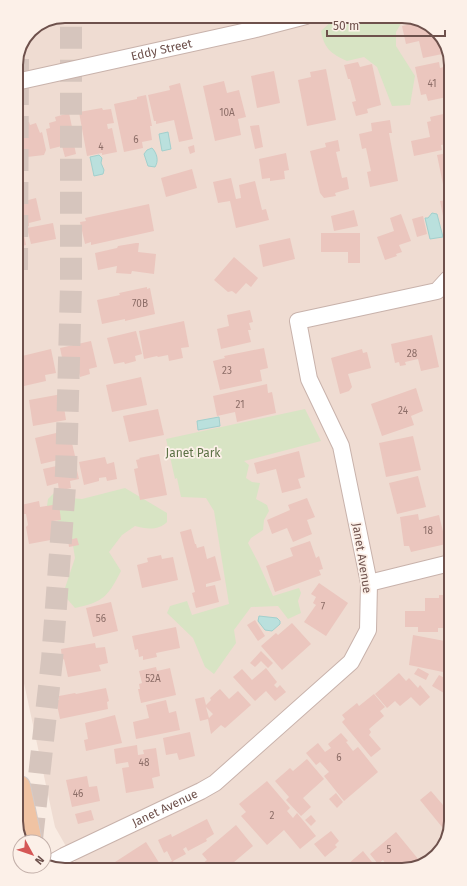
<svg xmlns="http://www.w3.org/2000/svg" width="467" height="886" font-family="'Fira Sans',sans-serif">
	<style>
		.residential { fill: #efdcd2 }
		.green { fill: #d8e4c4 }
		.water { fill: #bae0dd; stroke: #a2d0cd }
		.building { fill: #ebc6be; fill-rule: evenodd }
		.lines { fill: none; stroke-linecap: round; stroke-linejoin: round }
		.highway-tunnel { stroke: #d6c5bd; stroke-width: 22; stroke-dasharray: 22 11; stroke-linecap: butt }
		.minor-casing { stroke: #c8b2ab; stroke-width: 18 }
		.major-casing { stroke: #d4cbc9; stroke-width: 22 }
		.minor { stroke: #fff; stroke-width: 16 }
		.major { stroke: #f0c3a3; stroke-width: 20 }
		.labels { text-anchor: middle; stroke-width: 3.5; stroke-linejoin: round; paint-order: stroke }
		.number-label { font-size: 10px; fill: #8d6e68 }
		.street-label { font-size: 12px; fill: #6e514c; stroke: #fcf0e8 }
		.park-label { font-size: 12px; fill: #5d7246; stroke: #fcf0e8 }
		.rim { fill: none; stroke: #6e514c; stroke-width: 2 }
	</style>
	<rect width="100%" height="100%" fill="#f9ece3"/>
	<path class="residential" d="M 65,16 L 405,16 L 432,26 L 447,46 L 451,821 L 443,848 L 421,866 L 78,870 L 79,869 L 55,827 L 19,660 L 16,62 L 31,30 Z"/>
	<g class="green">
		<path d="M 357,16 L 405,16 L 414,20 L 403,20 L 396,32 L 396,46 L 415,76 L 410,105 L 392,106 L 377,67 L 364,57 L 347,61 C 332,54 324,49 321,31 L 335,18 L 356,20 Z"/>
		<path d="M 305,409 L 321,441 L 244,461 L 249,465 L 246,478 L 252,482 L 260,483 L 256,499 L 267,505 L 269,511 L 264,520 L 263,530 L 251,538 L 248,543 L 258,562 L 273,596 L 299,588 L 301,593 L 298,601 L 301,613 L 288,619 L 278,606 L 251,607 L 234,630 L 236,643 L 214,674 L 205,667 L 193,638 L 167,613 L 170,606 L 187,601 L 192,615 L 229,604 L 214,511 L 206,498 L 181,497 L 177,478 L 175,479 L 166,439 Z"/>
		<path d="M 125,488 L 167,513 L 167,522 C 158,531 146,529 135,526 L 122,535 L 109,552 L 121,571 C 108,596 104,602 75,608 L 63,594 L 75,558 L 70,527 L 57,520 L 47,506 L 48,499 L 56,491 L 69,498 L 82,499 Z"/>
	</g>
	<g class="water">
		<path d="M 168,132 L 171,149 L 162,151 L 159,134 Z"/>
		<path d="M 152,148 C 157,153 159,161 155,167 L 148,166 L 144,154 L 147,150 Z"/>
		<path d="M 99,155 L 102,158 L 101,163 L 104,170 L 103,174 L 94,176 L 90,157 Z"/>
		<path d="M 432,213 L 437,214 L 443,237 L 430,239 L 425,218 L 428,218 Z"/>
		<path d="M 219,417 L 220,426 L 198,430 L 197,421 Z"/>
		<path d="M 259,616 L 277,618 L 280,621 L 280,624 L 272,631 L 265,630 L 258,621 Z"/>
	</g>
	<g class="building">
		<path d="M 421,22 L 432,26 L 441,39 L 439,39 L 440,44 L 445,43 L 447,46 L 447,53 L 423,58 L 419,41 L 406,44 L 402,26 Z"/>
		<path d="M 26,40 L 28,49 L 21,51 L 24,45 Z"/>
		<path d="M 358,62 L 360,67 L 372,64 L 381,105 L 367,109 L 368,113 L 356,116 L 352,102 L 356,101 L 350,79 L 348,79 L 344,65 Z"/>
		<path d="M 439,62 L 440,68 L 447,66 L 447,97 L 428,101 L 426,94 L 421,95 L 415,67 Z"/>
		<path d="M 326,69 L 336,120 L 307,126 L 298,80 L 311,77 L 310,72 Z"/>
		<path d="M 274,71 L 280,103 L 257,108 L 251,76 Z"/>
		<path d="M 224,81 L 227,93 L 239,90 L 246,117 L 238,119 L 241,135 L 215,141 L 203,86 Z"/>
		<path d="M 180,83 L 193,139 L 179,142 L 174,120 L 156,124 L 156,121 L 154,121 L 148,95 L 170,90 L 169,86 Z"/>
		<path d="M 146,95 L 152,126 L 150,126 L 152,140 L 142,142 L 143,148 L 124,152 L 114,104 L 137,99 L 137,97 Z"/>
		<path d="M 102,108 L 103,110 L 111,109 L 114,123 L 107,124 L 108,129 L 112,128 L 117,152 L 102,155 L 102,153 L 87,156 L 79,112 Z"/>
		<path d="M 69,113 L 72,127 L 78,126 L 82,142 L 74,144 L 76,154 L 65,157 L 62,146 L 50,149 L 46,129 L 50,128 L 49,123 L 56,121 L 55,117 Z"/>
		<path d="M 448,113 L 448,144 L 441,145 L 442,150 L 414,156 L 411,141 L 430,137 L 427,122 L 431,121 L 430,117 Z"/>
		<path d="M 390,120 L 392,133 L 389,133 L 398,181 L 370,187 L 367,172 L 371,171 L 366,148 L 362,149 L 359,134 L 372,131 L 371,123 Z"/>
		<path d="M 29,122 L 30,125 L 36,123 L 40,133 L 42,132 L 46,150 L 44,155 L 27,157 L 28,162 L 17,165 L 16,124 Z"/>
		<path d="M 259,125 L 263,147 L 255,149 L 250,126 Z"/>
		<path d="M 338,140 L 340,151 L 336,152 L 342,178 L 347,177 L 349,189 L 335,193 L 336,196 L 324,198 L 320,193 L 310,151 L 326,147 L 325,143 Z"/>
		<path d="M 194,145 L 195,152 L 190,154 L 188,147 Z"/>
		<path d="M 286,153 L 289,170 L 284,171 L 285,179 L 270,181 L 270,178 L 262,179 L 259,159 Z"/>
		<path d="M 448,153 L 448,193 L 445,194 L 437,155 Z"/>
		<path d="M 192,169 L 197,188 L 166,197 L 161,178 Z"/>
		<path d="M 231,178 L 236,199 L 241,198 L 239,185 L 255,181 L 262,210 L 266,209 L 269,220 L 236,228 L 230,201 L 218,203 L 213,182 Z"/>
		<path d="M 36,198 L 41,220 L 29,223 L 29,226 L 17,228 L 17,203 Z"/>
		<path d="M 446,198 L 448,198 L 448,225 L 445,226 L 440,201 L 447,200 Z"/>
		<path d="M 149,204 L 154,231 L 91,245 L 91,242 L 85,244 L 80,222 L 86,221 L 85,218 Z"/>
		<path d="M 354,210 L 358,226 L 334,231 L 331,216 Z"/>
		<path d="M 401,214 L 411,241 L 399,245 L 402,252 L 396,254 L 397,256 L 385,260 L 377,237 L 394,231 L 390,218 Z"/>
		<path d="M 423,216 L 427,234 L 417,237 L 412,219 Z"/>
		<path d="M 53,223 L 56,239 L 31,244 L 27,228 Z"/>
		<path d="M 23,230 L 26,245 L 17,247 L 17,231 Z"/>
		<path d="M 321,233 L 360,233 L 360,263 L 348,263 L 348,252 L 321,252 Z"/>
		<path d="M 290,238 L 295,259 L 263,267 L 259,245 Z"/>
		<path d="M 136,243 L 139,243 L 138,252 L 156,254 L 154,274 L 132,271 L 131,274 L 116,273 L 117,266 L 98,270 L 95,253 L 117,248 L 118,246 Z"/>
		<path d="M 234,257 L 258,278 L 251,287 L 246,283 L 236,294 L 232,291 L 228,292 L 214,280 Z"/>
		<path d="M 17,281 L 22,300 L 17,301 Z"/>
		<path d="M 147,287 L 147,289 L 150,288 L 155,314 L 125,321 L 125,319 L 102,324 L 97,300 L 120,295 L 119,293 Z"/>
		<path d="M 250,310 L 253,322 L 249,323 L 251,330 L 248,330 L 251,342 L 221,349 L 217,329 L 229,326 L 227,315 Z"/>
		<path d="M 184,321 L 189,347 L 181,348 L 183,358 L 169,361 L 168,355 L 158,357 L 157,356 L 144,359 L 139,331 Z"/>
		<path d="M 136,331 L 142,354 L 135,356 L 136,361 L 125,364 L 124,362 L 114,364 L 107,338 Z"/>
		<path d="M 432,335 L 439,367 L 421,371 L 418,359 L 405,362 L 406,365 L 400,366 L 399,362 L 395,363 L 391,344 Z"/>
		<path d="M 91,341 L 97,367 L 89,369 L 90,374 L 80,377 L 79,373 L 66,376 L 60,348 Z"/>
		<path d="M 264,348 L 268,368 L 260,370 L 262,381 L 220,390 L 213,361 L 225,358 L 224,356 Z"/>
		<path d="M 51,349 L 56,373 L 45,375 L 46,381 L 24,386 L 23,382 L 18,383 L 18,357 Z"/>
		<path d="M 362,349 L 363,353 L 367,352 L 371,368 L 348,374 L 352,387 L 349,391 L 340,394 L 331,358 Z"/>
		<path d="M 141,377 L 147,405 L 112,412 L 106,385 Z"/>
		<path d="M 267,384 L 268,393 L 272,392 L 276,413 L 237,422 L 235,412 L 217,416 L 213,396 Z"/>
		<path d="M 416,388 L 423,411 L 411,416 L 414,425 L 382,436 L 371,404 Z"/>
		<path d="M 62,394 L 66,420 L 33,426 L 29,400 Z"/>
		<path d="M 158,409 L 164,435 L 129,442 L 123,416 Z"/>
		<path d="M 69,430 L 75,456 L 41,464 L 35,438 Z"/>
		<path d="M 413,436 L 421,470 L 386,477 L 379,443 Z"/>
		<path d="M 299,451 L 305,477 L 298,479 L 301,488 L 282,493 L 276,469 L 257,474 L 254,463 Z"/>
		<path d="M 159,454 L 167,495 L 140,500 L 134,469 L 138,468 L 136,460 L 140,459 L 139,458 Z"/>
		<path d="M 105,457 L 107,464 L 114,462 L 117,479 L 107,481 L 106,477 L 99,478 L 99,481 L 84,485 L 79,462 Z"/>
		<path d="M 75,462 L 79,479 L 70,481 L 71,488 L 59,491 L 58,483 L 47,486 L 43,469 Z"/>
		<path d="M 418,476 L 426,507 L 397,514 L 389,483 Z"/>
		<path d="M 449,487 L 449,501 L 446,488 Z"/>
		<path d="M 307,498 L 315,517 L 307,520 L 312,534 L 293,542 L 287,528 L 272,534 L 267,520 L 290,510 L 288,505 Z"/>
		<path d="M 39,501 L 40,507 L 59,504 L 61,520 L 53,521 L 56,539 L 29,544 L 26,527 L 28,525 L 26,514 L 23,514 L 21,505 Z"/>
		<path d="M 418,514 L 419,520 L 439,515 L 446,544 L 411,552 L 409,546 L 404,546 L 400,517 Z"/>
		<path d="M 191,529 L 195,544 L 196,544 L 197,548 L 204,546 L 207,559 L 215,556 L 221,580 L 206,584 L 206,587 L 215,585 L 219,602 L 196,608 L 192,593 L 195,592 L 180,532 Z"/>
		<path d="M 77,538 L 79,545 L 69,547 L 68,540 Z"/>
		<path d="M 310,541 L 316,558 L 319,556 L 323,569 L 319,570 L 321,575 L 275,592 L 266,566 L 293,556 L 290,548 Z"/>
		<path d="M 161,555 L 162,559 L 173,557 L 178,580 L 142,588 L 137,565 L 148,562 L 147,558 Z"/>
		<path d="M 319,583 L 348,603 L 326,636 L 304,622 L 316,605 L 313,603 L 316,597 L 311,594 Z"/>
		<path d="M 439,595 L 450,595 L 450,628 L 438,628 L 438,632 L 418,632 L 418,627 L 405,627 L 405,611 L 425,611 L 425,598 L 439,598 Z"/>
		<path d="M 111,602 L 118,631 L 93,637 L 86,608 Z"/>
		<path d="M 255,620 L 265,636 L 258,641 L 247,625 Z"/>
		<path d="M 292,623 L 311,644 L 282,670 L 261,646 L 276,633 L 278,635 Z"/>
		<path d="M 176,627 L 180,648 L 156,653 L 157,657 L 143,660 L 143,656 L 139,657 L 138,649 L 135,650 L 132,636 Z"/>
		<path d="M 413,635 L 450,642 L 450,657 L 446,656 L 443,672 L 409,665 Z"/>
		<path d="M 95,643 L 96,648 L 105,647 L 108,663 L 99,665 L 101,671 L 68,677 L 64,659 L 62,660 L 61,649 Z"/>
		<path d="M 261,651 L 273,663 L 268,668 L 261,661 L 255,667 L 250,663 Z"/>
		<path d="M 156,667 L 157,671 L 170,668 L 176,695 L 141,703 L 138,689 L 140,689 L 139,684 L 142,683 L 139,671 Z"/>
		<path d="M 266,668 L 277,682 L 274,685 L 277,688 L 280,685 L 286,692 L 275,701 L 266,691 L 255,701 L 233,677 L 242,669 L 252,680 Z"/>
		<path d="M 418,668 L 429,674 L 426,680 L 414,674 Z"/>
		<path d="M 399,673 L 406,681 L 409,678 L 418,688 L 420,685 L 430,697 L 420,706 L 411,697 L 400,706 L 395,701 L 387,708 L 375,694 Z"/>
		<path d="M 439,675 L 450,681 L 450,693 L 449,696 L 432,686 Z"/>
		<path d="M 106,688 L 109,701 L 107,702 L 108,709 L 60,719 L 56,700 L 59,700 L 59,696 L 75,693 L 76,694 Z"/>
		<path d="M 220,689 L 229,699 L 238,691 L 251,705 L 225,728 L 221,725 L 211,734 L 208,719 L 200,721 L 195,699 L 204,697 L 206,705 L 211,700 L 210,698 ZM 206,707 L 213,714 L 209,718 Z"/>
		<path d="M 374,694 L 385,707 L 380,711 L 384,716 L 369,729 L 371,732 L 369,735 L 381,749 L 371,757 L 342,722 L 345,719 L 342,715 L 357,703 L 359,706 Z"/>
		<path d="M 166,700 L 169,713 L 176,711 L 180,730 L 136,739 L 133,722 L 149,718 L 146,705 Z"/>
		<path d="M 115,715 L 122,743 L 86,751 L 84,740 L 88,739 L 85,723 Z"/>
		<path d="M 190,732 L 195,756 L 179,760 L 177,753 L 166,755 L 163,738 Z"/>
		<path d="M 341,733 L 348,741 L 346,742 L 353,751 L 358,747 L 378,772 L 344,801 L 324,776 L 329,772 L 320,762 L 316,765 L 306,753 L 318,743 L 325,752 L 331,748 L 328,744 Z"/>
		<path d="M 137,745 L 138,755 L 144,754 L 143,750 L 156,748 L 160,776 L 152,778 L 154,788 L 126,793 L 122,768 L 129,767 L 128,762 L 116,764 L 114,749 Z"/>
		<path d="M 307,759 L 324,779 L 303,798 L 311,807 L 301,816 L 286,800 L 289,797 L 275,781 L 290,768 L 293,771 Z"/>
		<path d="M 447,763 L 451,767 L 451,775 L 443,766 Z"/>
		<path d="M 87,776 L 89,787 L 97,786 L 100,801 L 72,807 L 66,780 Z"/>
		<path d="M 267,781 L 290,808 L 287,811 L 293,818 L 297,813 L 316,836 L 300,849 L 284,830 L 267,845 L 241,816 L 246,812 L 239,804 Z"/>
		<path d="M 431,791 L 443,805 L 451,798 L 451,821 L 447,834 L 445,831 L 448,827 L 445,824 L 442,827 L 420,800 Z"/>
		<path d="M 336,793 L 343,802 L 337,808 L 329,799 Z"/>
		<path d="M 91,810 L 94,820 L 78,824 L 75,814 Z"/>
		<path d="M 311,815 L 316,821 L 311,826 L 305,820 Z"/>
		<path d="M 207,819 L 214,834 L 206,839 L 207,841 L 188,851 L 186,847 L 183,849 L 186,854 L 173,861 L 174,863 L 168,866 L 167,863 L 172,861 L 167,851 L 164,853 L 158,840 L 171,834 L 172,837 Z"/>
		<path d="M 236,825 L 253,846 L 227,868 L 204,868 L 201,865 L 207,860 L 202,854 Z"/>
		<path d="M 331,831 L 339,841 L 335,845 L 337,847 L 325,857 L 314,844 Z"/>
		<path d="M 396,832 L 423,865 L 421,866 L 388,867 L 383,860 L 378,864 L 370,854 Z"/>
		<path d="M 146,842 L 163,869 L 116,869 L 112,864 Z"/>
		<path d="M 363,851 L 376,867 L 350,867 L 348,864 Z"/>
		<path d="M 274,862 L 278,868 L 269,868 L 268,866 Z"/>
	</g>
	<g class="lines">
		<g class="highway-tunnel">
			<path d="M 17,270 L 18,59"/>
			<path d="M 32,839 L 52,660 L 66,473 L 71,285 L 71,16"/>
		</g>
		<defs>
			<g id="minor">
				<path id="s1" d="M 16,82 L 256,29 L 306,16"/>
				<path d="M 369,583 L 450,563"/>
				<path id="s2" d="M 48,865 L 64,856 L 201,791 L 215,783 L 351,662 L 368,630 L 369,583 L 341,446 L 309,379 L 298,321 L 437,291 L 448,279"/>
			</g>
			<path id="major" d="M 20,786 L 32,842"/>
		</defs>
		<use href="#minor" class="minor-casing"/>
		<use href="#major" class="major-casing"/>
		<use href="#minor" class="minor"/>
		<use href="#major" class="major"/>
	</g>
	<g class="labels">
		<g class="number-label">
			<text x="432" y="87">41</text>
			<text x="227" y="116">10A</text>
			<text x="136" y="143">6</text>
			<text x="101" y="150">4</text>
			<text x="140" y="307">70B</text>
			<text x="412" y="357">28</text>
			<text x="227" y="374">23</text>
			<text x="240" y="408">21</text>
			<text x="403" y="414">24</text>
			<text x="428" y="534">18</text>
			<text x="323" y="610">7</text>
			<text x="101" y="622">56</text>
			<text x="153" y="682">52A</text>
			<text x="339" y="761">6</text>
			<text x="144" y="766">48</text>
			<text x="78" y="797">46</text>
			<text x="272" y="819">2</text>
			<text x="389" y="853">5</text>
		</g>
		<g class="street-label">
			<text dy="4" stroke="none"><textPath href="#s1" startOffset="149">Eddy Street</textPath></text>
			<text transform="translate(362 558) rotate(81)" y="4">Janet Avenue</text>
			<text dy="4" stroke="none"><textPath href="#s2" startOffset="130">Janet Avenue</textPath></text>
		</g>
		<g class="park-label">
			<text x="193" y="457">Janet Park</text>
		</g>
	</g>
	<path d="M0 0H467V886H0ZM65 23H402A42 42 0 0 1 444 65V821A42 42 0 0 1 402 863H65A42 42 0 0 1 23 821V65A42 42 0 0 1 65 23Z" fill="#fcf0e8" fill-rule="evenodd"/>
	<path class="rim" d="M65 23H402A42 42 0 0 1 444 65V821A42 42 0 0 1 402 863H65A42 42 0 0 1 23 821V65A42 42 0 0 1 65 23Z"/>
	<g transform="translate(32 854) rotate(130)"><circle r="19" fill="#fcf0e8" stroke="#c3b0aa"/>
	<path d="M0-3L7 15L0 10L-7 15Z" fill="#d55756"/>
	<text y="-6" font-size="11" font-weight="bold" text-anchor="middle" fill="#6e514c">N</text>
	</g>
	<path d="M327 30v6h118v-6" fill="none" stroke="#6e514c" stroke-width="2"/>
	<text x="333" y="30" font-size="12" fill="#6e514c" stroke="#fcf0e8" stroke-width="3" paint-order="stroke">50 m</text>
</svg>
